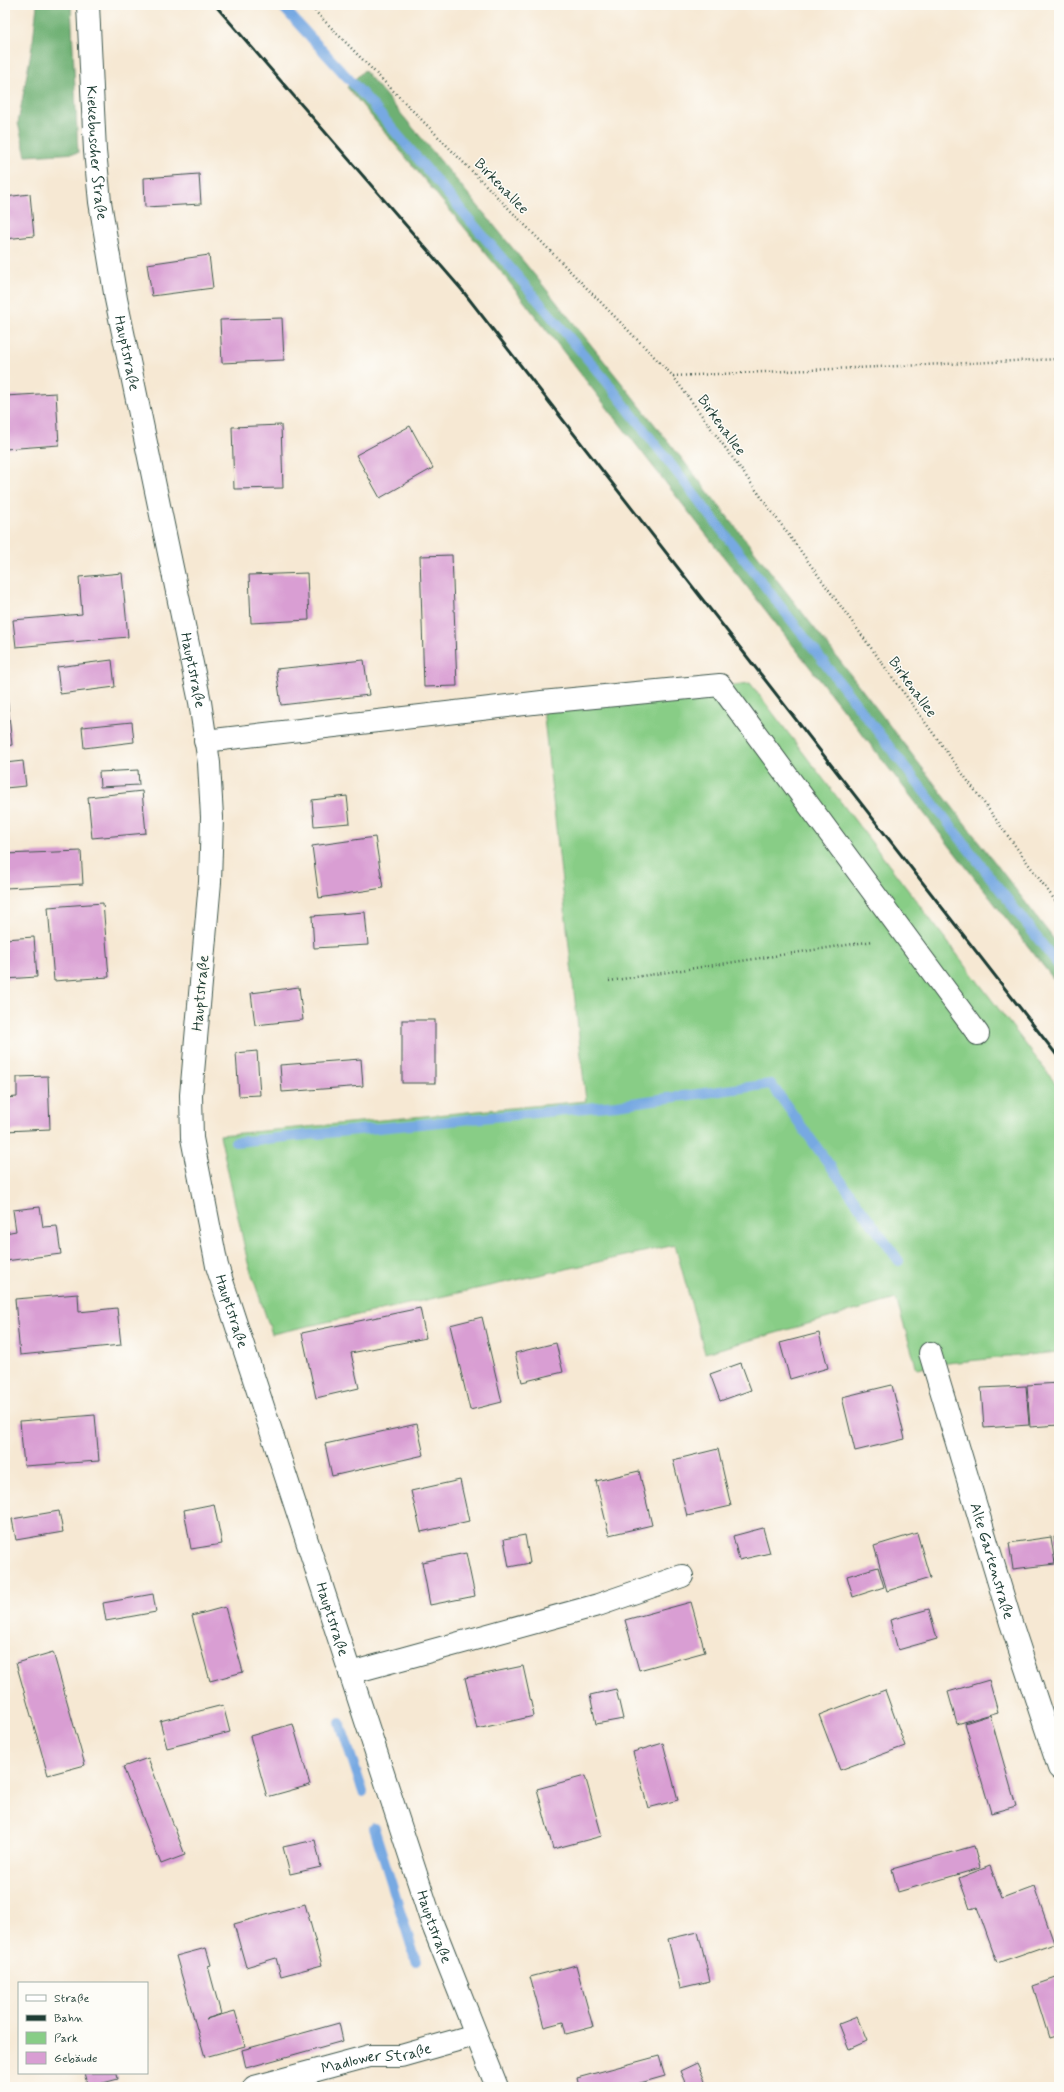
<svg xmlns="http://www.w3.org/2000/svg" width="1064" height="2092" font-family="Mynerve,sans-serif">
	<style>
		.green { fill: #88cd86; stroke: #54855d }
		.forest { fill: #6eb073; stroke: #467654 }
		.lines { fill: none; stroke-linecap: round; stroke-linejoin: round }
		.stream { stroke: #77a9e2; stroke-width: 10 }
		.building { fill: #d99ed3 }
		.minor-casing { stroke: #3f574c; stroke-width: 24 }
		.path { stroke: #3f574c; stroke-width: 2.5; stroke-dasharray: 1 3; stroke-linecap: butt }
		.minor { stroke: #fff; stroke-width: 22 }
		.rail { stroke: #1f3d34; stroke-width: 3 }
		.labels { text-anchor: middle; stroke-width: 3; stroke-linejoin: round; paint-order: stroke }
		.street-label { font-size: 15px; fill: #1f3d34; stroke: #fdfcf7 }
	</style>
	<rect width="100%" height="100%" fill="#fdfcf7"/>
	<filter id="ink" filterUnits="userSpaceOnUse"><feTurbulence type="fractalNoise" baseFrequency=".025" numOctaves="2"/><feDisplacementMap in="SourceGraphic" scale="8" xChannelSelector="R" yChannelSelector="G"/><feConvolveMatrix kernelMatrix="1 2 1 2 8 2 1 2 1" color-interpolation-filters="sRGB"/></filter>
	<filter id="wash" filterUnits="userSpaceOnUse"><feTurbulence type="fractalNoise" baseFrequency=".012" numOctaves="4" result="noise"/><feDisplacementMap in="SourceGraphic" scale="16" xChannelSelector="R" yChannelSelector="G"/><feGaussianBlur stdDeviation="0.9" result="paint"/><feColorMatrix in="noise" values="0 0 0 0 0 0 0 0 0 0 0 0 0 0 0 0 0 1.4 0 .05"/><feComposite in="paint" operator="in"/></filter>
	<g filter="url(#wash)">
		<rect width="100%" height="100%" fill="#f6e8d3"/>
		<path class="green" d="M 750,683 L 1059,1088 L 1059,1352 L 948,1363 L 917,1369 L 896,1299 L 705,1353 L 675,1245 L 272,1334 L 248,1263 L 220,1135 L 586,1101 L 543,709 Z"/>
		<g class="forest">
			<path d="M 37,5 L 71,5 L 78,153 L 26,156 L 18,123 L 33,41 Z"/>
			<path d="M 364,70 C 606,354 832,650 1059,946 L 1059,986 L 498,268 L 347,87 Z"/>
		</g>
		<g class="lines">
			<g class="stream">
				<path d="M 281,5 L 369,101 L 607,382 L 1059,966"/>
				<path d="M 235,1142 L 617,1105 L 771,1084 L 899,1261"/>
				<path d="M 340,1723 L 363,1792"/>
				<path d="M 374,1828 L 416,1961"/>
			</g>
		</g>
		<g id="blocks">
			<g class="building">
				<path d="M 199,174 L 201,204 L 145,207 L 144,178 Z"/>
				<path d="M 30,194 L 34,236 L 5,239 L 5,197 Z"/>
				<path d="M 209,255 L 213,288 L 152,296 L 147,264 Z"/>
				<path d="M 282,318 L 284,360 L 222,363 L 220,320 Z"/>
				<path d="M 56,393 L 59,445 L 5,449 L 5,396 Z"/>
				<path d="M 281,425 L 283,488 L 234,489 L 232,427 Z"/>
				<path d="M 410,426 L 433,468 L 380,498 L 356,455 Z"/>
				<path d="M 452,555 L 457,686 L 424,687 L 420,556 Z"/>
				<path d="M 122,573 L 128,637 L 16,647 L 13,620 L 82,614 L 79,577 Z"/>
				<path d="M 307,573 L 309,620 L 251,623 L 249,575 Z"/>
				<path d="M 112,660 L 115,687 L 60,694 L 57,667 Z"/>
				<path d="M 364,660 L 369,695 L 281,705 L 276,669 Z"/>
				<path d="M 5,696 L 7,696 L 12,745 L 5,746 Z"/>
				<path d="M 132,722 L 134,742 L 84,748 L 82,727 Z"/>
				<path d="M 23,761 L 26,786 L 5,788 L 5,763 Z"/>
				<path d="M 138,770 L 139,785 L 100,787 L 99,772 Z"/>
				<path d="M 142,791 L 146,833 L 92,838 L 88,797 Z"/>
				<path d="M 347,796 L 350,823 L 314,826 L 312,800 Z"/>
				<path d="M 375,837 L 383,888 L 319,898 L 312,846 Z"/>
				<path d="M 81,851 L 83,884 L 5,888 L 5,854 Z"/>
				<path d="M 103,903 L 109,977 L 54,981 L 48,907 Z"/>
				<path d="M 365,912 L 368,945 L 314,948 L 312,916 Z"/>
				<path d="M 34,937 L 37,977 L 5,979 L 5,939 Z"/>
				<path d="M 299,987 L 303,1020 L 255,1025 L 251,993 Z"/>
				<rect x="402" y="1020" width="33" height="63"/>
				<path d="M 257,1051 L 260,1095 L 239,1096 L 236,1053 Z"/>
				<path d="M 361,1059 L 363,1086 L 282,1092 L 280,1065 Z"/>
				<path d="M 48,1076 L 50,1129 L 5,1131 L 5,1098 L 17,1097 L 17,1077 Z"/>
				<path d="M 40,1207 L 43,1227 L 57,1226 L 61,1254 L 5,1261 L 5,1233 L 16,1231 L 13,1210 Z"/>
				<path d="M 78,1294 L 79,1312 L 117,1308 L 121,1345 L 20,1355 L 15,1299 Z"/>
				<path d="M 420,1308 L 426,1338 L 351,1353 L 359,1388 L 316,1398 L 302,1333 Z"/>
				<path d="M 482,1317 L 502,1402 L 470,1410 L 450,1325 Z"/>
				<path d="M 819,1333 L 828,1368 L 790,1379 L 780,1343 Z"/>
				<path d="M 556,1343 L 563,1372 L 522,1382 L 515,1353 Z"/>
				<path d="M 741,1363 L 751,1390 L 720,1401 L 710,1374 Z"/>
				<path d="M 1059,1383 L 1059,1425 L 1030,1427 L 1027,1385 Z"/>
				<path d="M 892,1385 L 905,1439 L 855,1451 L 842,1397 Z"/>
				<path d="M 1026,1386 L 1029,1425 L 984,1428 L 981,1388 Z"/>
				<path d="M 95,1415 L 99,1461 L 24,1466 L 20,1421 Z"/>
				<path d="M 417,1424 L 424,1455 L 332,1476 L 325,1444 Z"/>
				<path d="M 718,1449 L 731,1506 L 687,1516 L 673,1460 Z"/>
				<path d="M 639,1471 L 652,1525 L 609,1535 L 596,1481 Z"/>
				<path d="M 460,1480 L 469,1521 L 421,1532 L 411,1491 Z"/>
				<path d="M 214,1504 L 222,1544 L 191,1549 L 184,1510 Z"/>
				<path d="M 59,1511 L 63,1532 L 16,1540 L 12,1519 Z"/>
				<path d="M 763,1528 L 770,1553 L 739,1560 L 733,1536 Z"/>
				<path d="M 917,1533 L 930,1578 L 887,1591 L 874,1546 Z"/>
				<path d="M 525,1535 L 530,1563 L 509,1567 L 504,1539 Z"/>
				<path d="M 1059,1536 L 1059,1563 L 1058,1563 L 1054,1537 Z"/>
				<path d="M 1051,1537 L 1055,1564 L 1013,1569 L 1009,1543 Z"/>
				<path d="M 466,1553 L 475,1596 L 430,1605 L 422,1562 Z"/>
				<path d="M 878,1567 L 884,1587 L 853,1597 L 847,1576 Z"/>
				<path d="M 153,1594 L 156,1612 L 106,1621 L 103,1603 Z"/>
				<path d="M 691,1602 L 705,1652 L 639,1670 L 625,1620 Z"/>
				<path d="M 225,1607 L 243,1672 L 210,1681 L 192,1616 Z"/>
				<path d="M 929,1609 L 937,1639 L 898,1650 L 890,1620 Z"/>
				<path d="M 53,1652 L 85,1765 L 48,1775 L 16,1663 Z"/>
				<path d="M 523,1666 L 534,1716 L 477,1729 L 465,1678 Z"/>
				<path d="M 989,1680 L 998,1712 L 957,1724 L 948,1692 Z"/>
				<path d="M 616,1689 L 623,1719 L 596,1724 L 590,1695 Z"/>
				<path d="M 885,1690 L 905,1746 L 840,1770 L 819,1715 Z"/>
				<path d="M 223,1705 L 230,1732 L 167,1748 L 160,1721 Z"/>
				<path d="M 990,1715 L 1016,1806 L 991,1813 L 965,1723 Z"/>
				<path d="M 293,1724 L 310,1785 L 267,1797 L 250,1736 Z"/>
				<path d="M 663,1743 L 678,1800 L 648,1808 L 633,1752 Z"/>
				<path d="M 148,1758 L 185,1855 L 161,1864 L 123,1767 Z"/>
				<path d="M 585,1776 L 602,1836 L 553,1849 L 537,1789 Z"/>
				<path d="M 315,1840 L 321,1867 L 290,1874 L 283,1847 Z"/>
				<path d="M 974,1846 L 980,1868 L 898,1892 L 892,1869 Z"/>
				<path d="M 990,1866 L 1002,1898 L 1034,1886 L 1054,1943 L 997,1963 L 977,1907 L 970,1909 L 959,1878 Z"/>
				<path d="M 305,1904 L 322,1965 L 281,1976 L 276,1958 L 246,1967 L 234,1924 Z"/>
				<path d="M 698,1932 L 710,1981 L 680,1988 L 668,1939 Z"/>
				<path d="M 206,1948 L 211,1965 L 208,1966 L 221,2014 L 206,2019 L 235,2011 L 245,2046 L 205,2057 L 176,1956 Z"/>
				<path d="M 576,1965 L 593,2027 L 566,2034 L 563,2022 L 544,2027 L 530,1977 Z"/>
				<path d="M 1059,1977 L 1059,2035 L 1049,2038 L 1033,1986 Z"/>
				<path d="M 857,2017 L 867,2041 L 849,2049 L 839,2024 Z"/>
				<path d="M 339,2023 L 343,2041 L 246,2068 L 242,2050 Z"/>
				<path d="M 659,2056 L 665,2076 L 626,2087 L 579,2087 L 577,2078 Z"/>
				<path d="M 697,2063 L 708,2087 L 687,2087 L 680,2071 Z"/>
				<path d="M 84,2073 L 117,2073 L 118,2079 L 88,2087 Z"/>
			</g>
		</g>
	</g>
	<g filter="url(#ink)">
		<use href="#blocks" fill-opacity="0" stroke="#3f574c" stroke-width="1"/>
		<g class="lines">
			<defs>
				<g id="minor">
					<path id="s1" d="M 88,5 L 95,151 L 100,202 L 116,299 L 200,702 L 209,763 L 212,817 L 210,882 L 191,1095 L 192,1138 L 217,1266 L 432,1923 L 497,2087"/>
					<path d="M 205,741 L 542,702 L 720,685 L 978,1034"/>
					<path id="s2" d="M 930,1353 L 1011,1623 L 1059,1768"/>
					<path d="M 350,1673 L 598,1605 L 682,1576"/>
					<path id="s3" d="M 254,2087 L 369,2056 L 401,2056 L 475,2035"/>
				</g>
			</defs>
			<use href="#minor" class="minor-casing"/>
			<g class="path">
				<path d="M 309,5 L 673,376 L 1059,906"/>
				<path d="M 673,376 L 1059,359"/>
				<path d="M 609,981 L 873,941"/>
			</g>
			<use href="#minor" class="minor"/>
			<path class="rail" d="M 215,5 L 462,290 L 1059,1058"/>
		</g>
	</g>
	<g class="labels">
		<g class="street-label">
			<text dy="5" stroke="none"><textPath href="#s1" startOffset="148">Kiekebuscher Straße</textPath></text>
			<text transform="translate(502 186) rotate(46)" y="5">Birkenallee</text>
			<text dy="5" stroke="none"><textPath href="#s1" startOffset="351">Hauptstraße</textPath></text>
			<text transform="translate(722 425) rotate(54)" y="5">Birkenallee</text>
			<text dy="5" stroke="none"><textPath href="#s1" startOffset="675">Hauptstraße</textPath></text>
			<text transform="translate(913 687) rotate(54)" y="5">Birkenallee</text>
			<text transform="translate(200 993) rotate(-85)" y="5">Hauptstraße</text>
			<text dy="5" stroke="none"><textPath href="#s1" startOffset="1323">Hauptstraße</textPath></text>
			<text dy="5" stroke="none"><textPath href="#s2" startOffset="217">Alte Gartenstraße</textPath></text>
			<text dy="5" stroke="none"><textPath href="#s1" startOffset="1647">Hauptstraße</textPath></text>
			<text dy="5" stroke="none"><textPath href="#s1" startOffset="1971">Hauptstraße</textPath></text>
			<text dy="5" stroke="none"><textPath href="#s3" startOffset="126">Madlower Straße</textPath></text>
		</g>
	</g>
	<rect width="1064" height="2092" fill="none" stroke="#fdfcf7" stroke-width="20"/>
	<rect x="18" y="1982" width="130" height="92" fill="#fdfcf7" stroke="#a4b0a9"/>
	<rect x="26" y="1995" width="20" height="6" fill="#ffffff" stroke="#a4b0a9"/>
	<text x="54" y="2002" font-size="12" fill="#1f3d34">Straße</text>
	<rect x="26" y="2015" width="20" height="6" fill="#1f3d34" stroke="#a4b0a9"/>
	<text x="54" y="2022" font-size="12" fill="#1f3d34">Bahn</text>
	<rect x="26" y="2032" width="20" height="12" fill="#88cd86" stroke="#a4b0a9"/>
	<text x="54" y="2042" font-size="12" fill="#1f3d34">Park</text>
	<rect x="26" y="2052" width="20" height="12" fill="#d99ed3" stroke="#a4b0a9"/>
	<text x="54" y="2062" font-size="12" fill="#1f3d34">Gebäude</text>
</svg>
